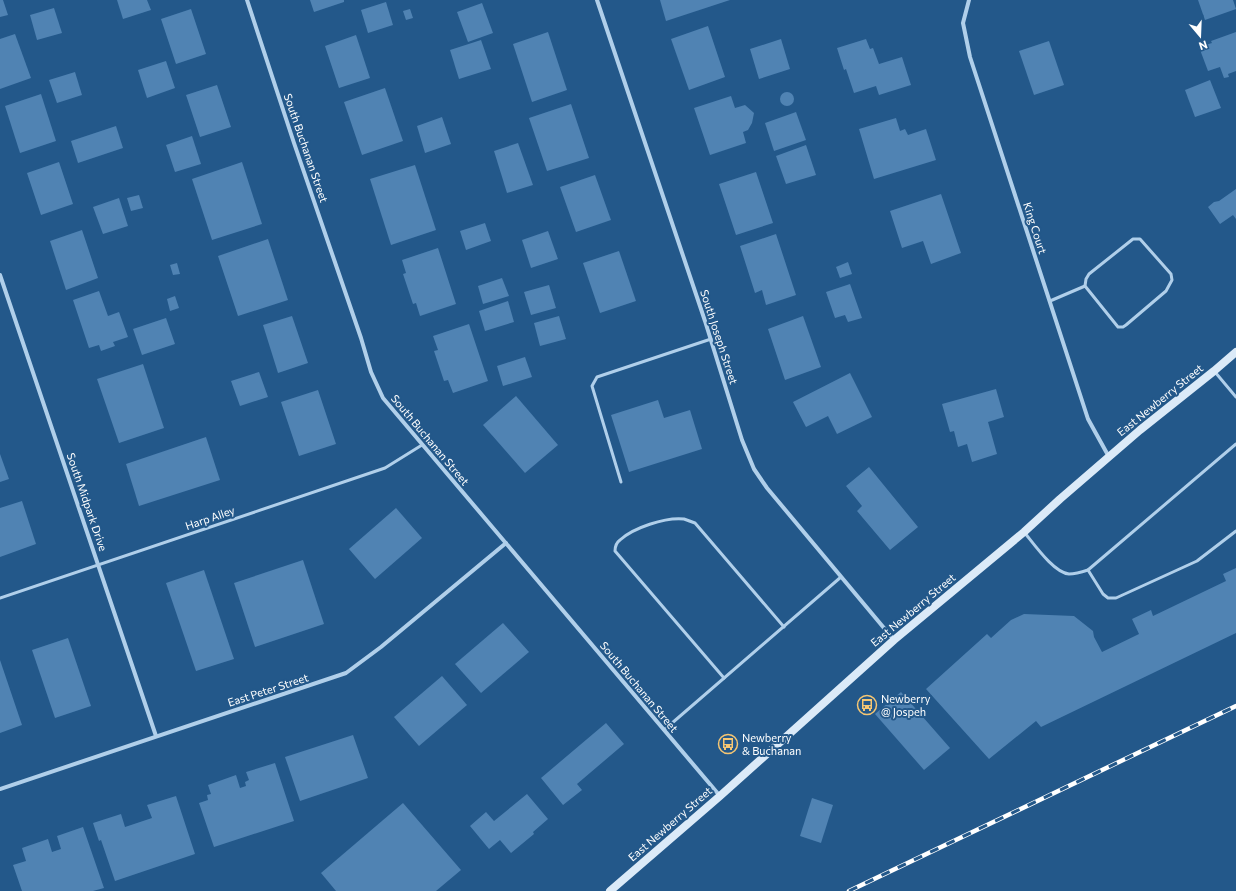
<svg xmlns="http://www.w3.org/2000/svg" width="1236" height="891" font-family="Commissioner,sans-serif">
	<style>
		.building { fill: #5083b3 }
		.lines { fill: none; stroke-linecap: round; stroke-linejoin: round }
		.service { stroke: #b0cfea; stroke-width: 3 }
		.minor { stroke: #b0cfea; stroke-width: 4 }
		.secondary { stroke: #dbeaf8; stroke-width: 8 }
		.rail-casing { stroke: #fff; stroke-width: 4.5 }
		.rail { stroke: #23588a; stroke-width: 3; stroke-dasharray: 9; stroke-linecap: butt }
		.labels { text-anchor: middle; stroke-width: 4; stroke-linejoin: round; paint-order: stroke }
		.street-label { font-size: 11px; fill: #fff; stroke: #23588a }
		.poi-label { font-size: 11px; fill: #fff; stroke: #23588a; text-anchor: start }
	</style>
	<rect width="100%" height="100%" fill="#23588a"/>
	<g class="building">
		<path d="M 0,0 L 3,0 L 8,15 L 0,17 Z"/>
		<path d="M 117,0 L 147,0 L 151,10 L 123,19 Z"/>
		<path d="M 310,0 L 344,0 L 344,2 L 314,12 Z"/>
		<path d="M 660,0 L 730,0 L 666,21 Z"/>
		<path d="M 1198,0 L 1233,0 L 1236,9 L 1205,20 Z"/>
		<path d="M 386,2 L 393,25 L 368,33 L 361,10 Z"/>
		<path d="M 482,3 L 493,33 L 468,42 L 457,12 Z"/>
		<path d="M 54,8 L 62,33 L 37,40 L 30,15 Z"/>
		<path d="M 191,9 L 206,54 L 176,64 L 161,19 Z"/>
		<path d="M 410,9 L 413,18 L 406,20 L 403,11 Z"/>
		<path d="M 708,26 L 725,77 L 689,90 L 671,39 Z"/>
		<path d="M 548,32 L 567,90 L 532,102 L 513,44 Z"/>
		<path d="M 1236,32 L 1236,71 L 1228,74 L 1229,77 L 1224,78 L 1220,67 L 1208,71 L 1199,47 L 1212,43 L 1211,41 Z"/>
		<path d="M 15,34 L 31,78 L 0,89 L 0,39 Z"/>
		<path d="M 356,35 L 370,78 L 339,88 L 325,46 Z"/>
		<path d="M 781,39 L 790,69 L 759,79 L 750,49 Z"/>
		<path d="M 866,39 L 870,49 L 873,48 L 879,64 L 902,57 L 911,85 L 879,95 L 876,86 L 854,93 L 846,69 L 844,70 L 837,48 Z"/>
		<path d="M 481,40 L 491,69 L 459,79 L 450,50 Z"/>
		<path d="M 1049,41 L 1064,85 L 1034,95 L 1019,51 Z"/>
		<path d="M 166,61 L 175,88 L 147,98 L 138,70 Z"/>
		<path d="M 75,72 L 82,95 L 57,103 L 49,80 Z"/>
		<path d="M 1210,80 L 1221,108 L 1195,117 L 1185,90 Z"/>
		<path d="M 217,85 L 231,127 L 200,137 L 186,95 Z"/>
		<path d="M 385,88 L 403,141 L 362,155 L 344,102 Z"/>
		<circle cx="787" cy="99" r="7"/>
		<path d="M 41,94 L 56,141 L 20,153 L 5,106 Z"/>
		<path d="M 731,96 L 735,108 L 745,105 L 754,113 L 752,123 L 748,130 L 743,132 L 746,143 L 710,155 L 694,108 Z"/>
		<path d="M 571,104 L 589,158 L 547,171 L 529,118 Z"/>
		<path d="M 796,112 L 806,140 L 774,151 L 765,123 Z"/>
		<path d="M 442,117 L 451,144 L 425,153 L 417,126 Z"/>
		<path d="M 896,118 L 900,131 L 905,129 L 908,135 L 926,129 L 936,160 L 874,179 L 859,129 Z"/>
		<path d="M 116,126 L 123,148 L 78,163 L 71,141 Z"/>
		<path d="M 192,136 L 201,164 L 175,172 L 166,145 Z"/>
		<path d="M 518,143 L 533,185 L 507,193 L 494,151 Z"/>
		<path d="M 806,145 L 816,175 L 786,184 L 776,156 Z"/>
		<path d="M 59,162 L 73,204 L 41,215 L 27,173 Z"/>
		<path d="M 242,162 L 262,224 L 212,240 L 192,179 Z"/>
		<path d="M 415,165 L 436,230 L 391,245 L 370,179 Z"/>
		<path d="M 756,172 L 773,223 L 736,235 L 719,184 Z"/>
		<path d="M 595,175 L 611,220 L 576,232 L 560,187 Z"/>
		<path d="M 1236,189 L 1236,219 L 1233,215 L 1220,224 L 1208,207 L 1214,202 L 1219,201 Z"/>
		<path d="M 941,194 L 961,253 L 931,264 L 923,241 L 902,248 L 890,211 Z"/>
		<path d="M 139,195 L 143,208 L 131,211 L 127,198 Z"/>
		<path d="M 119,198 L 128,226 L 103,234 L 93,207 Z"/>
		<path d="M 485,223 L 491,241 L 466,250 L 460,231 Z"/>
		<path d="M 82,230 L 98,278 L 66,290 L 50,241 Z"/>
		<path d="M 548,231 L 558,259 L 531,268 L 522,240 Z"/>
		<path d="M 776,234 L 796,295 L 766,305 L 762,290 L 755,293 L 740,246 Z"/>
		<path d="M 268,239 L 288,300 L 238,316 L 218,256 Z"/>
		<path d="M 438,248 L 456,304 L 420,316 L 416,303 L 413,304 L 403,274 L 406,273 L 402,260 Z"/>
		<path d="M 619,251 L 636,301 L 600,313 L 583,263 Z"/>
		<path d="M 848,262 L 852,274 L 840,278 L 836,267 Z"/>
		<path d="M 177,263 L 180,274 L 173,275 L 170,265 Z"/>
		<path d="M 502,278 L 509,296 L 483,304 L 478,286 Z"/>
		<path d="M 850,284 L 862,318 L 848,322 L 845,315 L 835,318 L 826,292 Z"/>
		<path d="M 549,285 L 556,308 L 531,315 L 524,292 Z"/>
		<path d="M 99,291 L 108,316 L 119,312 L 128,337 L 113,342 L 115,346 L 101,351 L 99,345 L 89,348 L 73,300 Z"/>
		<path d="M 175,296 L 179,308 L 170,311 L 167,299 Z"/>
		<path d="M 508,301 L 514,322 L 485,331 L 479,311 Z"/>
		<path d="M 292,316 L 308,363 L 278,373 L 263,325 Z"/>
		<path d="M 559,316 L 566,339 L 540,346 L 534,323 Z"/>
		<path d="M 803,316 L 821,367 L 785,380 L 768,329 Z"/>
		<path d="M 166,318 L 175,344 L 142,355 L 133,329 Z"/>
		<path d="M 469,324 L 488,381 L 453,393 L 448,380 L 444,381 L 434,351 L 438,350 L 433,336 Z"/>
		<path d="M 525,357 L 532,377 L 503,386 L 497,366 Z"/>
		<path d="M 143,364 L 164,428 L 119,443 L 97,379 Z"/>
		<path d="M 259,372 L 268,397 L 240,406 L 231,381 Z"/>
		<path d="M 850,373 L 872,417 L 837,434 L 828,416 L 806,427 L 793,402 Z"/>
		<path d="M 996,389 L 1004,417 L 988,422 L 997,454 L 972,462 L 967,444 L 958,447 L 954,431 L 950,432 L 942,404 Z"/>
		<path d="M 318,390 L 336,444 L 299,456 L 281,402 Z"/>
		<path d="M 516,396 L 558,445 L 525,473 L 483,425 Z"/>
		<path d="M 658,400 L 664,418 L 690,410 L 702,449 L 629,472 L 611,415 Z"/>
		<path d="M 206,437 L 220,480 L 139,506 L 126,464 Z"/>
		<path d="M 0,454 L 9,479 L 0,482 Z"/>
		<path d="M 869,467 L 918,527 L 890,550 L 857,511 L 862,506 L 846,486 Z"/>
		<path d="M 22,501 L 36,544 L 0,557 L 0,508 Z"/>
		<path d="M 396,508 L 422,538 L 375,579 L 349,549 Z"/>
		<path d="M 303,560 L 324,624 L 255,647 L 234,583 Z"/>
		<path d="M 1236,568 L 1236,633 L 1041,727 L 1036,721 L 989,759 L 926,689 L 987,634 L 991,638 L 1011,620 L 1024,614 L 1074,616 L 1093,631 L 1094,637 L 1102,652 L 1139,634 L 1132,619 L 1151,610 L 1153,616 L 1226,581 L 1223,574 Z"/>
		<path d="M 204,570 L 234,659 L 196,671 L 166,583 Z"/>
		<path d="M 503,623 L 529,652 L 481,693 L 455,664 Z"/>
		<path d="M 68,638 L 91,706 L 55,718 L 32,650 Z"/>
		<path d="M 0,660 L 22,725 L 0,733 Z"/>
		<path d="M 442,676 L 467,705 L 419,746 L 394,717 Z"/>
		<path d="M 901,692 L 950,748 L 924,770 L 875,714 Z"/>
		<path d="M 606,723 L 624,744 L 577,784 L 582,790 L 563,805 L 541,778 Z"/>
		<path d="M 353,735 L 368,778 L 300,801 L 285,757 Z"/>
		<path d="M 275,763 L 294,821 L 214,847 L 199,803 L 208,800 L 207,795 L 211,794 L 208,785 L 236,775 L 240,788 L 246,786 L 245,782 L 249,780 L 246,772 Z"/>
		<path d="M 527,794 L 548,819 L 533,832 L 534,834 L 511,853 L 500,840 L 489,849 L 470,826 L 486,812 L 494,821 Z"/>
		<path d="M 176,796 L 195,854 L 115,881 L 101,840 L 99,841 L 93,823 L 121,814 L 125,827 L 152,818 L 147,805 Z"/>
		<path d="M 812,798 L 833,805 L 821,843 L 800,836 Z"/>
		<path d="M 403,803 L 461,870 L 436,891 L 336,891 L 321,873 Z"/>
		<path d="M 83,827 L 104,888 L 93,891 L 22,891 L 13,865 L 26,861 L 22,848 L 48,839 L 52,852 L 61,849 L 57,836 Z"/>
	</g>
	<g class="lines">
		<g class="service">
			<path d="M 1133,239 L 1140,239 L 1171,274 L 1172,280 L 1166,291 L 1126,325 L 1123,327 L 1118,327 L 1085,286 L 1086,279 L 1089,274 Z"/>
			<path d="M 1050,301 L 1085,286"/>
			<path d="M 1215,372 L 1236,397"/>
			<path d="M 1236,444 L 1088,570 L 1103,594 L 1108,598 L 1116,598 L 1197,561 L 1236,531"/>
			<path d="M 621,482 L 592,386 L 597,377 L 711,339"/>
			<path d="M 1024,532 C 1034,544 1054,573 1069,574 C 1075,574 1082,572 1088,570"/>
			<path d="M 0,598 L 385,468 L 422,445"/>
			<path d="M 724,678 L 615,551 C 615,547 616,543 620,540 C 633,528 665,517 684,519 C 687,520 692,522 695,523 L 784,627"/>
			<path d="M 664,730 L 841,577"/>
		</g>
		<g class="minor">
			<path d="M 247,0 L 294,143 L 361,338 L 371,372 L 383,398 L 720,796"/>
			<path d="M 597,0 L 705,321 L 742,440 L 754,469 L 767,488 L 894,640"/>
			<path d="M 969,0 L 963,23 L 970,57 L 1088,419 L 1109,457"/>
			<path d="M 0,275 L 156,736"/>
			<path d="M 0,789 L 346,673 L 381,647 L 506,543"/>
		</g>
		<path class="secondary" d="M 610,891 L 720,796 L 894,640 L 1024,532 L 1060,499 L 1140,430 L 1214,371 L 1236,352"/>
		<defs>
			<path id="rail" d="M 849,891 L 1236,706"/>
		</defs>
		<use href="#rail" class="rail-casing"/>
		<use href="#rail" class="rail"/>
	</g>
	<defs>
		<symbol id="bus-ring" viewBox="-11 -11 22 22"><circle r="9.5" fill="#23588a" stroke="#f5c673" stroke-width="1.5"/><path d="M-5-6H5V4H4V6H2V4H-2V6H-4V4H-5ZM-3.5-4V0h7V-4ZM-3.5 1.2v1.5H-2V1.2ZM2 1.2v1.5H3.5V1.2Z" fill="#f5c673"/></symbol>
	</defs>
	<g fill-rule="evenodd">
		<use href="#bus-ring" x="856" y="694" width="22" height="22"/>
		<use href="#bus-ring" x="717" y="733" width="22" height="22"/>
	</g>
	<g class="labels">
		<g class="street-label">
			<text transform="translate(306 148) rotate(71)" y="4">South Buchanan Street</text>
			<text transform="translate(1035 228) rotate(72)" y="4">King Court</text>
			<text transform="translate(719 337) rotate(72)" y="4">South Joseph Street</text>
			<text transform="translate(1160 400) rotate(-39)" y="4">East Newberry Street</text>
			<text transform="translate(430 440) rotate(50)" y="4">South Buchanan Street</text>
			<text transform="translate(87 502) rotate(71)" y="4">South Midpark Drive</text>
			<text transform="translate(210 518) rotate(-19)" y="4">Harp Alley</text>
			<text transform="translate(913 610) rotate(-40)" y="4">East Newberry Street</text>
			<text transform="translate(639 687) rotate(50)" y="4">South Buchanan Street</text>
			<text transform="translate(268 690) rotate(-18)" y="4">East Peter Street</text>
			<text transform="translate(670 824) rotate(-41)" y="4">East Newberry Street</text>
		</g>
		<g class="poi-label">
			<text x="881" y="703">Newberry<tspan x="881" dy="13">@ Jospeh</tspan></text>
			<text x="742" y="742">Newberry<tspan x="742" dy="13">&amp; Buchanan</tspan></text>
		</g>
	</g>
	<g transform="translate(1200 36) rotate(161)" stroke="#23588a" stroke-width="3" paint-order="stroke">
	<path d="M0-3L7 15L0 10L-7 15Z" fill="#ffffff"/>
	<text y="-6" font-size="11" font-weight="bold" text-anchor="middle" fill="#ffffff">N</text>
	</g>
</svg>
